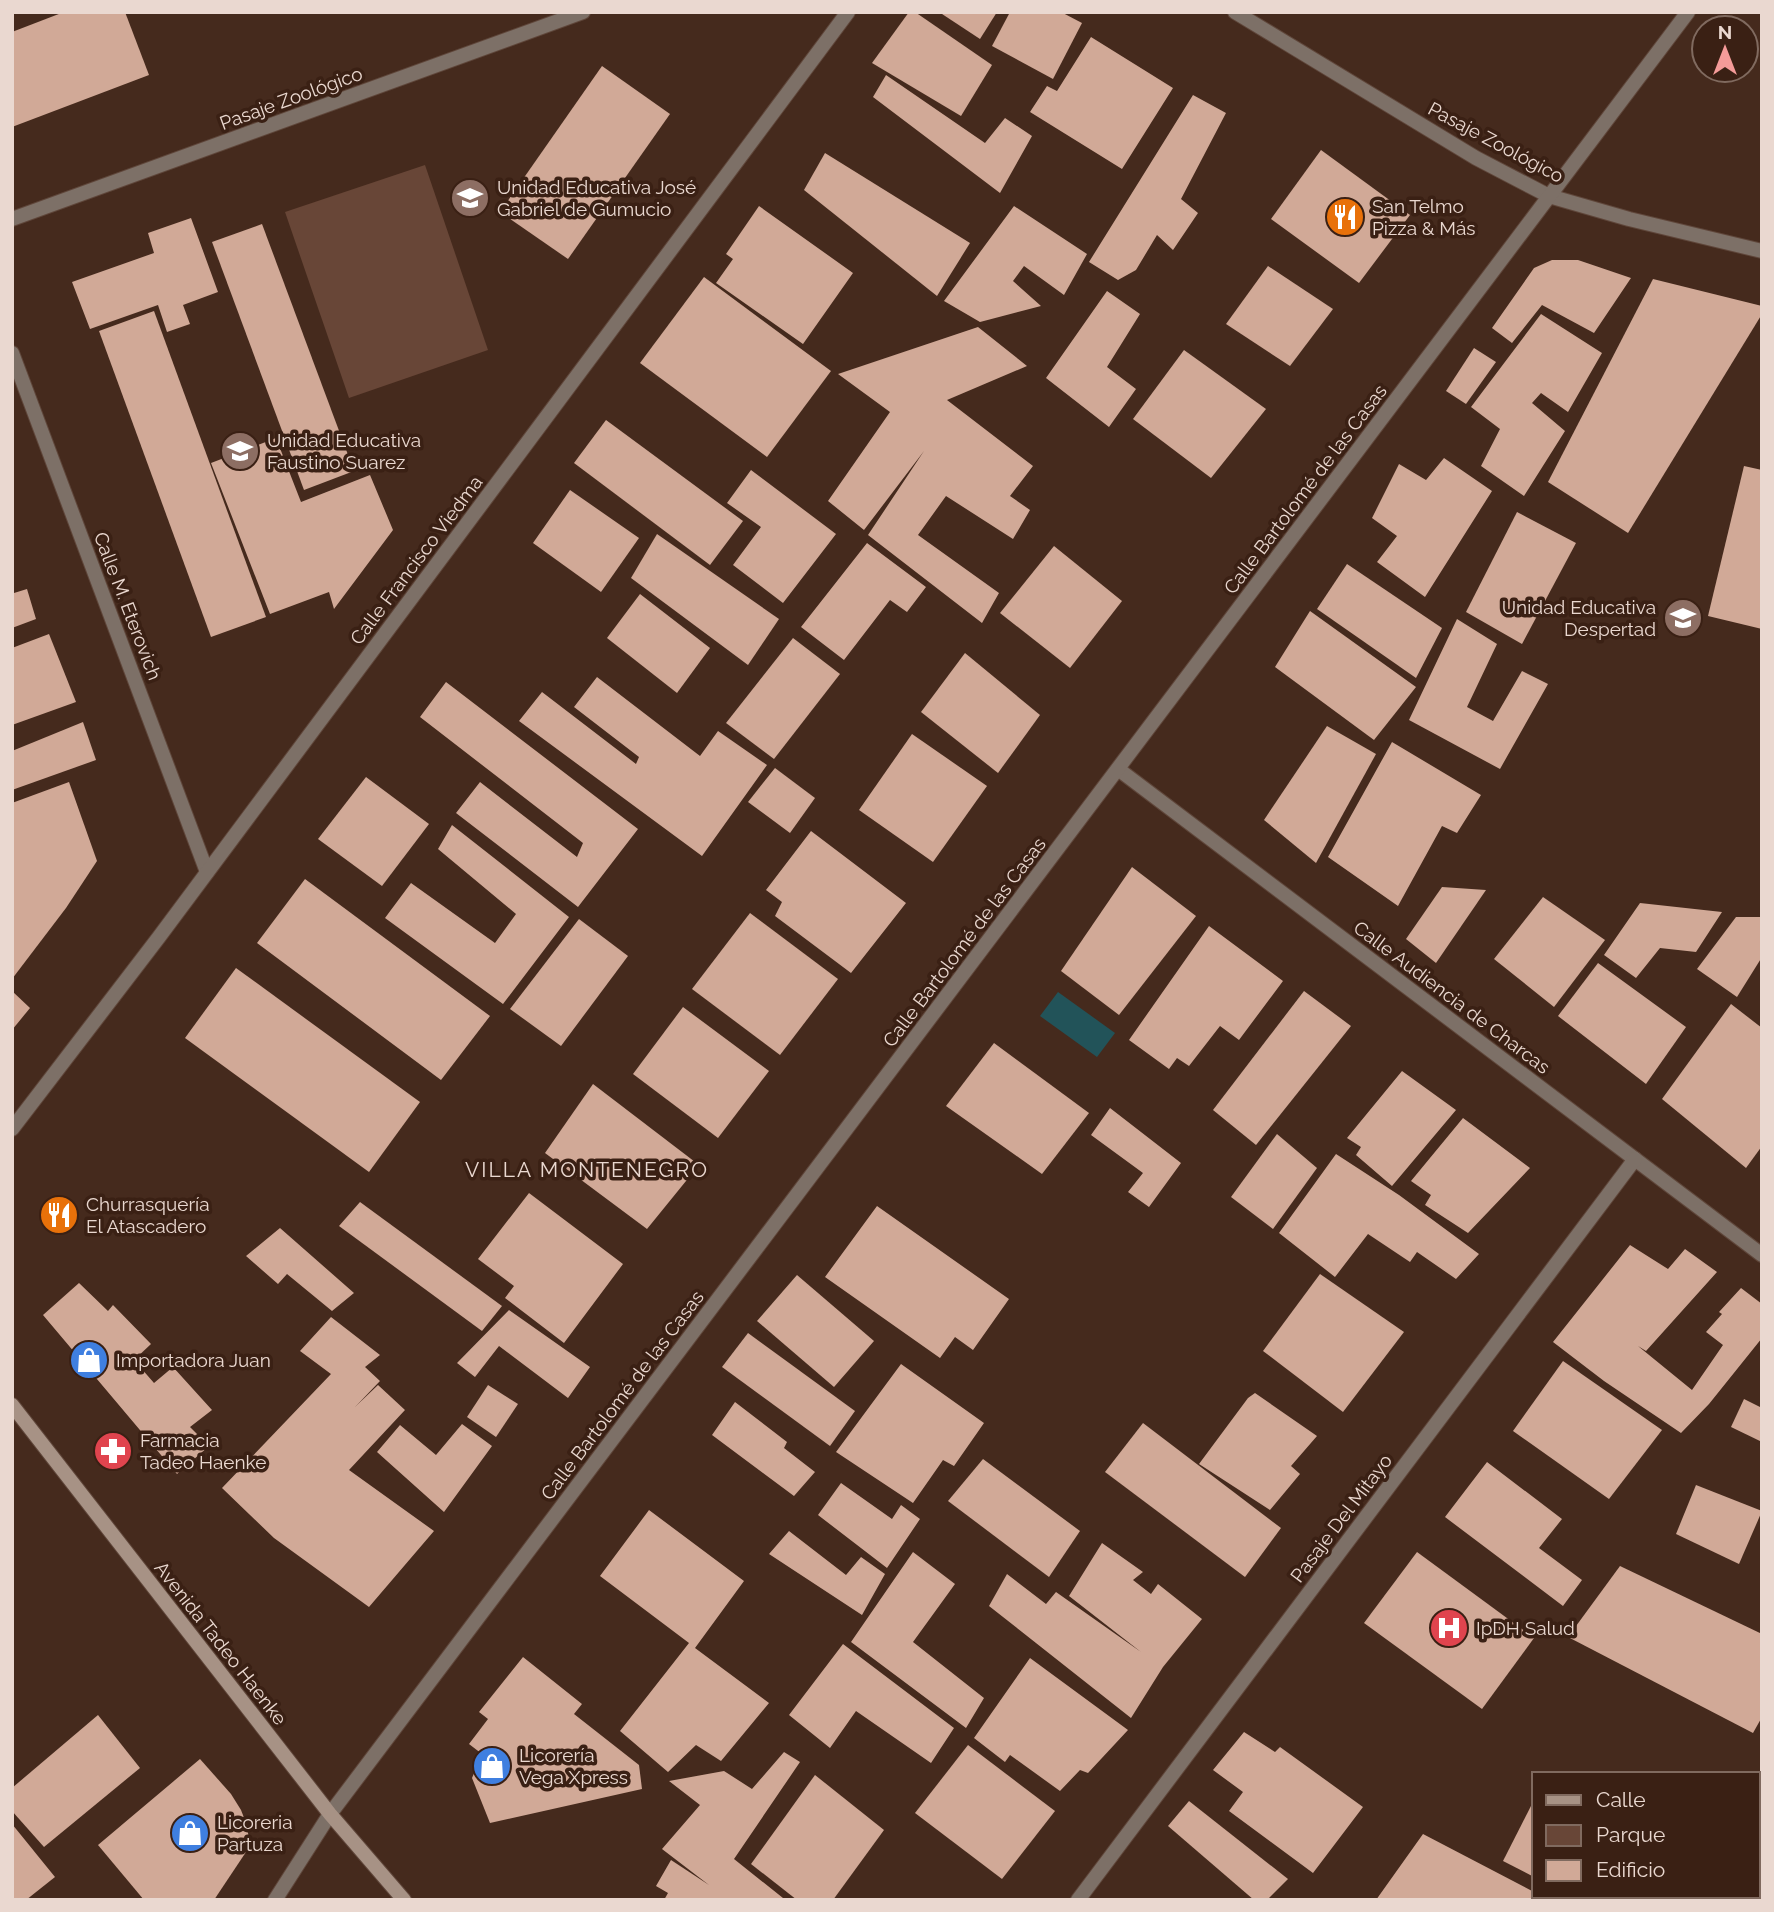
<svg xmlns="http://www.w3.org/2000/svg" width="1774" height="1912" font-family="Raleway,sans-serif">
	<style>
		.green { fill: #684637 }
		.water { fill: #225359 }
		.building { fill: #d1a997 }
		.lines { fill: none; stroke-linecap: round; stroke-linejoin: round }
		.minor-casing { stroke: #5f463a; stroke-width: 16 }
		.secondary-casing { stroke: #5f463a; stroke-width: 16 }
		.minor { stroke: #7d7067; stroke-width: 14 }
		.secondary { stroke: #a79285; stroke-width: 14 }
		.labels { text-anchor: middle; stroke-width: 7; stroke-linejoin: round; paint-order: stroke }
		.street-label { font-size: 19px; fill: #ead8d0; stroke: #3a2014 }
		.poi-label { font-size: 19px; fill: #ead8d0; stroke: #3a2014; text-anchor: start }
		.neighbourhood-label { font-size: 21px; letter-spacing: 2px; fill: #ead8d0; stroke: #3a2014 }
	</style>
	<rect width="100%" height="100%" fill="#452a1d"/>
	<path class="green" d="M 425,165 L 488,350 L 349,398 L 285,212 Z"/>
	<path class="water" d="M 1058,992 L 1115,1033 L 1097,1057 L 1040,1016 Z"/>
	<g class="building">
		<path d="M 64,12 L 125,12 L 149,75 L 12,127 L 12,32 Z"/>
		<path d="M 909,12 L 915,12 L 992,65 L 961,116 L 872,63 Z"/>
		<path d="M 939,12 L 997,12 L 980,39 Z"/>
		<path d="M 1010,12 L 1061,12 L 1082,23 L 1053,79 L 992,46 Z"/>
		<path d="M 1091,37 L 1173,88 L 1122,169 L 1030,112 L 1047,86 L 1057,91 Z"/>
		<path d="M 602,66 L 670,114 L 568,259 L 500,212 Z"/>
		<path d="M 886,75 L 985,143 L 1005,118 L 1032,136 L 1000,193 L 873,97 Z"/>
		<path d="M 1193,95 L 1226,113 L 1181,199 L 1198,213 L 1173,250 L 1157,235 L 1136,270 L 1118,280 L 1089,262 Z"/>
		<path d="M 1321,150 L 1410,215 L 1359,283 L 1271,219 Z"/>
		<path d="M 825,153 L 970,243 L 937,296 L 804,190 Z"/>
		<path d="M 759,206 L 853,273 L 803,344 L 716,283 L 733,259 L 726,254 Z"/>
		<path d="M 1014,206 L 1087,254 L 1064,295 L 1024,266 L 1013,281 L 1041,306 L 980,322 L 944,301 Z"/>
		<path d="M 191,218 L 218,292 L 183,305 L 190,324 L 167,332 L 158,305 L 90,329 L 72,282 L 154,253 L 148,233 Z"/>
		<path d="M 262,224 L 354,471 L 304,490 L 212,242 Z"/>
		<path d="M 1552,260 L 1578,260 L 1631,278 L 1594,333 L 1542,305 L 1512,343 L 1492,328 L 1534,268 Z"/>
		<path d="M 1268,266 L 1333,309 L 1290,366 L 1226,324 Z"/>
		<path d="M 704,277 L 831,371 L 767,457 L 640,363 Z"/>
		<path d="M 1653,279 L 1762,306 L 1762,314 L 1628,533 L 1548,482 Z"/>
		<path d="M 1107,291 L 1140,314 L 1107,367 L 1136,389 L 1109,427 L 1046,378 Z"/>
		<path d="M 154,311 L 266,617 L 211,637 L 99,331 Z"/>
		<path d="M 1541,314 L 1602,353 L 1568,412 L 1541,393 L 1532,403 L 1565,431 L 1524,496 L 1481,466 L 1500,429 L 1471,407 Z"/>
		<path d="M 978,327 L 1027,366 L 947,400 L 1033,466 L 1010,496 L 1030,510 L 1013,539 L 946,496 L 918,535 L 999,593 L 982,623 L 868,535 L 924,451 L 864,530 L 828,501 L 890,412 L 838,374 Z"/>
		<path d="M 1474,348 L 1496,362 L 1466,404 L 1446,391 Z"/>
		<path d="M 1184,350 L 1266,409 L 1211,478 L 1133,419 Z"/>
		<path d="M 606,420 L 743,521 L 710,565 L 574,463 Z"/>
		<path d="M 276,438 L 301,502 L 370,475 L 393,530 L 334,609 L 329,592 L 270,614 L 211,463 Z"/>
		<path d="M 1444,458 L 1492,491 L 1425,597 L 1377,562 L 1397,536 L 1372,518 L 1399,464 L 1426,480 Z"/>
		<path d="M 1744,466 L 1762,470 L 1762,629 L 1708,616 Z"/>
		<path d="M 751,470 L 836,534 L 783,603 L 733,565 L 761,527 L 727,503 Z"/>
		<path d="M 570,490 L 639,538 L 601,592 L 533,543 Z"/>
		<path d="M 1517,512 L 1576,543 L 1522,644 L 1466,612 Z"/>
		<path d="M 657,534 L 779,619 L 748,665 L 631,578 Z"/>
		<path d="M 867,543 L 926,587 L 907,612 L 890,600 L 844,660 L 801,627 Z"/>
		<path d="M 1054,546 L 1122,601 L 1070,668 L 1000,613 Z"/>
		<path d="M 1347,564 L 1442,628 L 1416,678 L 1317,609 Z"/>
		<path d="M 12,589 L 14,593 L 27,589 L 36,619 L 12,628 Z"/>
		<path d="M 640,594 L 710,648 L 677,693 L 607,638 Z"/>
		<path d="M 1310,611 L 1416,687 L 1374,740 L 1275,667 Z"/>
		<path d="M 1457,619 L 1497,644 L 1467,707 L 1493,721 L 1522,671 L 1548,684 L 1500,769 L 1409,720 Z"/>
		<path d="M 49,634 L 76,702 L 12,725 L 12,648 Z"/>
		<path d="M 793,638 L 840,674 L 774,759 L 726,723 Z"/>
		<path d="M 965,653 L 1040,715 L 998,773 L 921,712 Z"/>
		<path d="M 597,677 L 700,756 L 718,731 L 767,765 L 702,856 L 519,721 L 542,692 L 636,764 L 639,757 L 574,707 Z"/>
		<path d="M 446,682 L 638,829 L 578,907 L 456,813 L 480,782 L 577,857 L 583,843 L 420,717 Z"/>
		<path d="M 83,722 L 96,760 L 12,790 L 12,751 Z"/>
		<path d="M 1327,726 L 1376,754 L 1316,863 L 1264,820 Z"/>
		<path d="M 912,734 L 987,786 L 933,862 L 859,810 Z"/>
		<path d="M 1392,742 L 1481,795 L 1457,833 L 1442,826 L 1398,906 L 1328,857 Z"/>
		<path d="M 775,768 L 815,798 L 790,833 L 748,802 Z"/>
		<path d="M 366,777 L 429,824 L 382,886 L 318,839 Z"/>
		<path d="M 69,782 L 97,861 L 66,908 L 12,979 L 12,803 Z"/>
		<path d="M 452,825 L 569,917 L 503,1004 L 385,918 L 411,883 L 495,943 L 516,914 L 438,849 Z"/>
		<path d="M 811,831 L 906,903 L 851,973 L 775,916 L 782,902 L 766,890 Z"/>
		<path d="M 1132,867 L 1196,916 L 1119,1015 L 1061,971 Z"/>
		<path d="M 305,879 L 490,1016 L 441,1080 L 257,943 Z"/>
		<path d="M 1442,887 L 1486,890 L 1436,963 L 1406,939 Z"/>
		<path d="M 1543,897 L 1605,940 L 1554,1007 L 1494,959 Z"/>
		<path d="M 1640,903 L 1722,912 L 1696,952 L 1660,948 L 1636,978 L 1604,955 Z"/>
		<path d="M 750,913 L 838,979 L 780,1055 L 692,989 Z"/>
		<path d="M 1736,917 L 1762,917 L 1762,957 L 1737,997 L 1697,969 Z"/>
		<path d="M 579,919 L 628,956 L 561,1046 L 510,1009 Z"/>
		<path d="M 1209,926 L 1283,981 L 1239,1040 L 1220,1026 L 1189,1066 L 1177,1058 L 1169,1069 L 1129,1040 Z"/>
		<path d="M 1598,963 L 1686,1027 L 1646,1084 L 1558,1016 Z"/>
		<path d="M 236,968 L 420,1102 L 369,1172 L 185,1038 Z"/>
		<path d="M 12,991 L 30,1008 L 12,1030 Z"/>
		<path d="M 1304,991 L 1351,1026 L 1256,1145 L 1213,1110 Z"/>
		<path d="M 1731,1004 L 1762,1028 L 1762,1146 L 1746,1168 L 1662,1099 Z"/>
		<path d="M 683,1007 L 769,1071 L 718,1138 L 633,1074 Z"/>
		<path d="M 994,1043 L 1089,1113 L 1042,1174 L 946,1106 Z"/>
		<path d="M 1402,1071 L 1456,1110 L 1392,1186 L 1356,1155 L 1361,1147 L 1347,1138 Z"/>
		<path d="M 593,1084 L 699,1165 L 647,1229 L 545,1153 Z"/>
		<path d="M 1110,1108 L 1181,1163 L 1149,1207 L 1128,1192 L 1143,1173 L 1091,1135 Z"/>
		<path d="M 1463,1118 L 1530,1168 L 1468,1233 L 1425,1205 L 1431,1195 L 1411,1181 Z"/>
		<path d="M 1277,1134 L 1317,1168 L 1273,1229 L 1231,1197 Z"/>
		<path d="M 1336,1154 L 1399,1195 L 1479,1254 L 1456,1279 L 1417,1252 L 1410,1262 L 1368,1234 L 1335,1277 L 1279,1233 Z"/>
		<path d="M 529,1193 L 623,1264 L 564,1343 L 505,1298 L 514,1286 L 478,1259 Z"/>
		<path d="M 360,1202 L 502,1306 L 482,1331 L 339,1226 Z"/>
		<path d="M 877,1206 L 1009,1299 L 973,1350 L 955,1337 L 940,1358 L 825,1277 Z"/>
		<path d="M 280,1228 L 354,1293 L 332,1311 L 287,1274 L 278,1284 L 246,1256 Z"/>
		<path d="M 1630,1245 L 1668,1269 L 1685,1249 L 1717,1272 L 1646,1351 L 1638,1346 L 1692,1390 L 1723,1345 L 1706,1332 L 1722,1314 L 1719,1312 L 1741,1288 L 1762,1304 L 1762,1338 L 1709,1404 L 1681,1433 L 1604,1381 L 1553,1342 Z"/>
		<path d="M 1320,1274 L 1404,1332 L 1343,1412 L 1263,1351 Z"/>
		<path d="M 797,1275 L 874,1341 L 834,1387 L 757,1321 Z"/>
		<path d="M 79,1283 L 108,1311 L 113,1305 L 151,1344 L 134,1360 L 154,1383 L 173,1367 L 212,1410 L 190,1427 L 209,1446 L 177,1474 L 43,1315 Z"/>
		<path d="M 509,1310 L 590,1367 L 568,1398 L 499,1346 L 475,1377 L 457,1363 Z"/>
		<path d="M 331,1317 L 380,1355 L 365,1367 L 380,1381 L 355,1407 L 378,1385 L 405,1410 L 349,1470 L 434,1531 L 369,1607 L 274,1538 L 222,1488 L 331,1374 L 300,1351 Z"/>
		<path d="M 748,1333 L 855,1411 L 830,1446 L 722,1367 Z"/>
		<path d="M 1563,1361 L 1662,1430 L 1609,1499 L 1513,1431 Z"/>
		<path d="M 901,1364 L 984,1423 L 954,1466 L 943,1460 L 913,1503 L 836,1452 Z"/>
		<path d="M 488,1385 L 518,1404 L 496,1437 L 467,1417 Z"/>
		<path d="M 1255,1393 L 1317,1436 L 1291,1466 L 1300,1474 L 1270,1510 L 1199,1464 L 1248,1398 Z"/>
		<path d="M 1744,1399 L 1762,1408 L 1762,1442 L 1731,1427 Z"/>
		<path d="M 735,1402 L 787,1442 L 784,1448 L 815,1472 L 794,1496 L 712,1435 Z"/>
		<path d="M 1143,1423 L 1281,1528 L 1245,1577 L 1105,1472 Z"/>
		<path d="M 462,1424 L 492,1446 L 444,1512 L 377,1452 L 400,1425 L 436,1455 Z"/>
		<path d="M 983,1459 L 1080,1531 L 1049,1577 L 948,1501 Z"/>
		<path d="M 1487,1462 L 1562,1519 L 1539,1548 L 1582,1580 L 1563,1606 L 1445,1517 Z"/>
		<path d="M 841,1483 L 892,1519 L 901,1505 L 920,1519 L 887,1568 L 818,1515 Z"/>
		<path d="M 1696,1485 L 1762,1511 L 1739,1564 L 1676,1534 Z"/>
		<path d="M 649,1510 L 744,1581 L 695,1648 L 769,1703 L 721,1761 L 696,1745 L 668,1772 L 620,1731 L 689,1643 L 600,1576 Z"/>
		<path d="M 789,1531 L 846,1575 L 861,1557 L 885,1574 L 862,1615 L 769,1554 Z"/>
		<path d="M 1102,1543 L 1143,1572 L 1133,1580 L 1151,1594 L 1158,1584 L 1202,1619 L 1163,1667 L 1131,1718 L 989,1606 L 1007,1574 L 1046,1604 L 1056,1592 L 1141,1652 L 1069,1596 Z"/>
		<path d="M 913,1552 L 955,1584 L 913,1642 L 984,1698 L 966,1728 L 851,1642 Z"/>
		<path d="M 1417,1552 L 1534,1638 L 1482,1709 L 1364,1623 Z"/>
		<path d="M 1620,1566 L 1762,1634 L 1762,1717 L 1753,1733 L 1568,1637 Z"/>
		<path d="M 843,1644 L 954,1728 L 931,1763 L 856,1711 L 830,1748 L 789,1715 Z"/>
		<path d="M 523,1657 L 582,1704 L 574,1714 L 639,1765 L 642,1789 L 490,1823 L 472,1778 L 482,1754 L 469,1744 L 488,1719 L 479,1712 Z"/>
		<path d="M 1030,1658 L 1128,1730 L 1088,1773 L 1080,1770 L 1060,1791 L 1010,1755 L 1005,1762 L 974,1738 Z"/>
		<path d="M 98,1715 L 140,1768 L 44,1847 L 12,1811 L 12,1788 Z"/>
		<path d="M 1244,1732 L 1275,1752 L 1280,1747 L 1363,1807 L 1313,1873 L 1229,1811 L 1243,1792 L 1213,1770 Z"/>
		<path d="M 968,1745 L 1055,1811 L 1002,1879 L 915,1813 Z"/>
		<path d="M 784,1752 L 800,1762 L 734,1859 L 783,1898 L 781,1900 L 664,1900 L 668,1893 L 656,1886 L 671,1860 L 709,1885 L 662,1849 L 700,1805 L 669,1781 L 724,1771 L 752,1789 Z"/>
		<path d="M 200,1759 L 231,1794 L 241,1810 L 246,1823 L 249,1838 L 246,1852 L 214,1900 L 144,1900 L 98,1845 Z"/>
		<path d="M 815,1775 L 884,1830 L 833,1900 L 797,1900 L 751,1864 Z"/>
		<path d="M 1534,1800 L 1534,1877 L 1503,1861 Z"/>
		<path d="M 1189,1801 L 1288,1879 L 1267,1900 L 1254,1900 L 1168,1826 Z"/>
		<path d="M 12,1824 L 55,1877 L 26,1900 L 12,1900 Z"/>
		<path d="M 1423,1834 L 1534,1892 L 1534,1896 L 1543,1896 L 1550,1900 L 1376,1900 Z"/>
		<path d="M 1573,1896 L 1667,1896 L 1665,1900 L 1580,1900 Z"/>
	</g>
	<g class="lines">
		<defs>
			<g id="minor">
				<path d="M 1235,12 L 1476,158 L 1549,196 L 1629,219 L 1762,251"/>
				<path d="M 12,219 L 583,12"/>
				<path d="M 12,353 L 207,872"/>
				<path d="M 1118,769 L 1762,1255"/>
				<path d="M 12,1129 L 159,937 L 848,12"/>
				<path d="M 275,1900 L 330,1814 L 1688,12"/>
				<path d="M 1078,1900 L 1635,1159"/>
			</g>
			<path id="secondary" d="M 12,1405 L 330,1814 L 404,1900"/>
		</defs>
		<use href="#minor" class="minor-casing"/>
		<use href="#secondary" class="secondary-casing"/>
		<use href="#minor" class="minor"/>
		<use href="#secondary" class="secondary"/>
	</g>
	<defs>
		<symbol id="school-disc" viewBox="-11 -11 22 22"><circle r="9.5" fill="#8d6e63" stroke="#3a2014"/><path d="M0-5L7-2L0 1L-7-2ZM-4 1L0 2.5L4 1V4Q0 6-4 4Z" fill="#fff"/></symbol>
		<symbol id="restaurant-disc" viewBox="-11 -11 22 22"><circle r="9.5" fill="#e8710a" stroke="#3a2014"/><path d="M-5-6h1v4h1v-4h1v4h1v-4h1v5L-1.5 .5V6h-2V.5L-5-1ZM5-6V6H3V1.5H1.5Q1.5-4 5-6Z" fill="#fff"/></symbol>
		<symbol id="shop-disc" viewBox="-11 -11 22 22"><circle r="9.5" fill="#3f7fe0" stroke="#3a2014"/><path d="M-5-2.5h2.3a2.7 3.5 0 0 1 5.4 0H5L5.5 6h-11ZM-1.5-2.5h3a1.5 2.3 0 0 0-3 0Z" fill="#fff"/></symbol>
		<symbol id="pharmacy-disc" viewBox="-11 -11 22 22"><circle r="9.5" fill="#e0444e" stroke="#3a2014"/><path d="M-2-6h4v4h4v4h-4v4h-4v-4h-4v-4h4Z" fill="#fff"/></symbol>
		<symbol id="hospital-disc" viewBox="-11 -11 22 22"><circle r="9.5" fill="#e0444e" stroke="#3a2014"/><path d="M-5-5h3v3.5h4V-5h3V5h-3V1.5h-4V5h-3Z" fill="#fff"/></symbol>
	</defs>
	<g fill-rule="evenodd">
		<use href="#school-disc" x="448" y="176" width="44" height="44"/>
		<use href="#restaurant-disc" x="1323" y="195" width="44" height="44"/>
		<use href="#school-disc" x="218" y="429" width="44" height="44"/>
		<use href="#school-disc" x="1661" y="596" width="44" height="44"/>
		<use href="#restaurant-disc" x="37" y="1193" width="44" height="44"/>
		<use href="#shop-disc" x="67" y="1338" width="44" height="44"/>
		<use href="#pharmacy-disc" x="91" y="1429" width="44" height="44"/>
		<use href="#hospital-disc" x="1427" y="1606" width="44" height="44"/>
		<use href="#shop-disc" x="470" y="1744" width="44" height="44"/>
		<use href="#shop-disc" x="168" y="1811" width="44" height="44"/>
	</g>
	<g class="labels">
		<g class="street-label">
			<text transform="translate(291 98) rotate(-20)" y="7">Pasaje Zoológico</text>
			<text transform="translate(1496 142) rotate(28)" y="7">Pasaje Zoológico</text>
			<text transform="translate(1305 489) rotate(-53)" y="7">Calle Bartolomé de las Casas</text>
			<text transform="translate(416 560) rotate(-53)" y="7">Calle Francisco Viedma</text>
			<text transform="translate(128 606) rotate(69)" y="7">Calle M. Eterovich</text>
			<text transform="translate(964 942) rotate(-53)" y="7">Calle Bartolomé de las Casas</text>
			<text transform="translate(1452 997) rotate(37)" y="7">Calle Audiencia de Charcas</text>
			<text transform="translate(622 1395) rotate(-53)" y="7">Calle Bartolomé de las Casas</text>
			<text transform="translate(1341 1518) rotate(-53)" y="7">Pasaje Del Mitayo</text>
			<text transform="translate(221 1643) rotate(52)" y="7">Avenida Tadeo Haenke</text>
		</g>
		<g class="poi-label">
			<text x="497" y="194">Unidad Educativa José<tspan x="497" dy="22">Gabriel de Gumucio</tspan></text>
			<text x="1372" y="213">San Telmo<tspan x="1372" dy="22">Pizza &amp; Más</tspan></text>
			<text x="267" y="447">Unidad Educativa<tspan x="267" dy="22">Faustino Suarez</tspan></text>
			<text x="1656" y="614" text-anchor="end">Unidad Educativa<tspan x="1656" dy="22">Despertad</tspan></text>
			<text x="86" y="1211">Churrasquería<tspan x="86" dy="22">El Atascadero</tspan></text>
			<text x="116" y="1367">Importadora Juan</text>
			<text x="140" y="1447">Farmacia<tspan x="140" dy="22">Tadeo Haenke</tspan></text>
			<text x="1476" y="1635">IpDH Salud</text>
			<text x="519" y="1762">Licorería<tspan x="519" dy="22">Vega Xpress</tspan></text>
			<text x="217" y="1829">Licoreria<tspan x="217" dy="22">Partuza</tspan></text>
		</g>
		<g class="neighbourhood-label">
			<text x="587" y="1177">VILLA MONTENEGRO</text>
		</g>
	</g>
	<rect width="1774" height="1912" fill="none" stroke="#ead8d0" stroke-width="28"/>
	<rect x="1532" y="1772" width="228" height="126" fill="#3a2014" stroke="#806a5f" stroke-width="2"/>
	<rect x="1546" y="1795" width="35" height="10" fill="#a79285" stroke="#806a5f" stroke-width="2"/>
	<text x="1596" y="1807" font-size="21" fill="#ead8d0">Calle</text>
	<rect x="1546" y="1825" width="35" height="21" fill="#684637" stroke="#806a5f" stroke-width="2"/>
	<text x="1596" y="1842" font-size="21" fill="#ead8d0">Parque</text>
	<rect x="1546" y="1860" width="35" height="21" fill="#d1a997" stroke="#806a5f" stroke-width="2"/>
	<text x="1596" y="1877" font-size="21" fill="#ead8d0">Edificio</text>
	<g transform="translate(1725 49)"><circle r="33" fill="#3a2014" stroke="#806a5f" stroke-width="2"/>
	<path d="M0-5L12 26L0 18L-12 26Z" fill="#f59b99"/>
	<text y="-10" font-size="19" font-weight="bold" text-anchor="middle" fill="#ead8d0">N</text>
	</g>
</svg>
